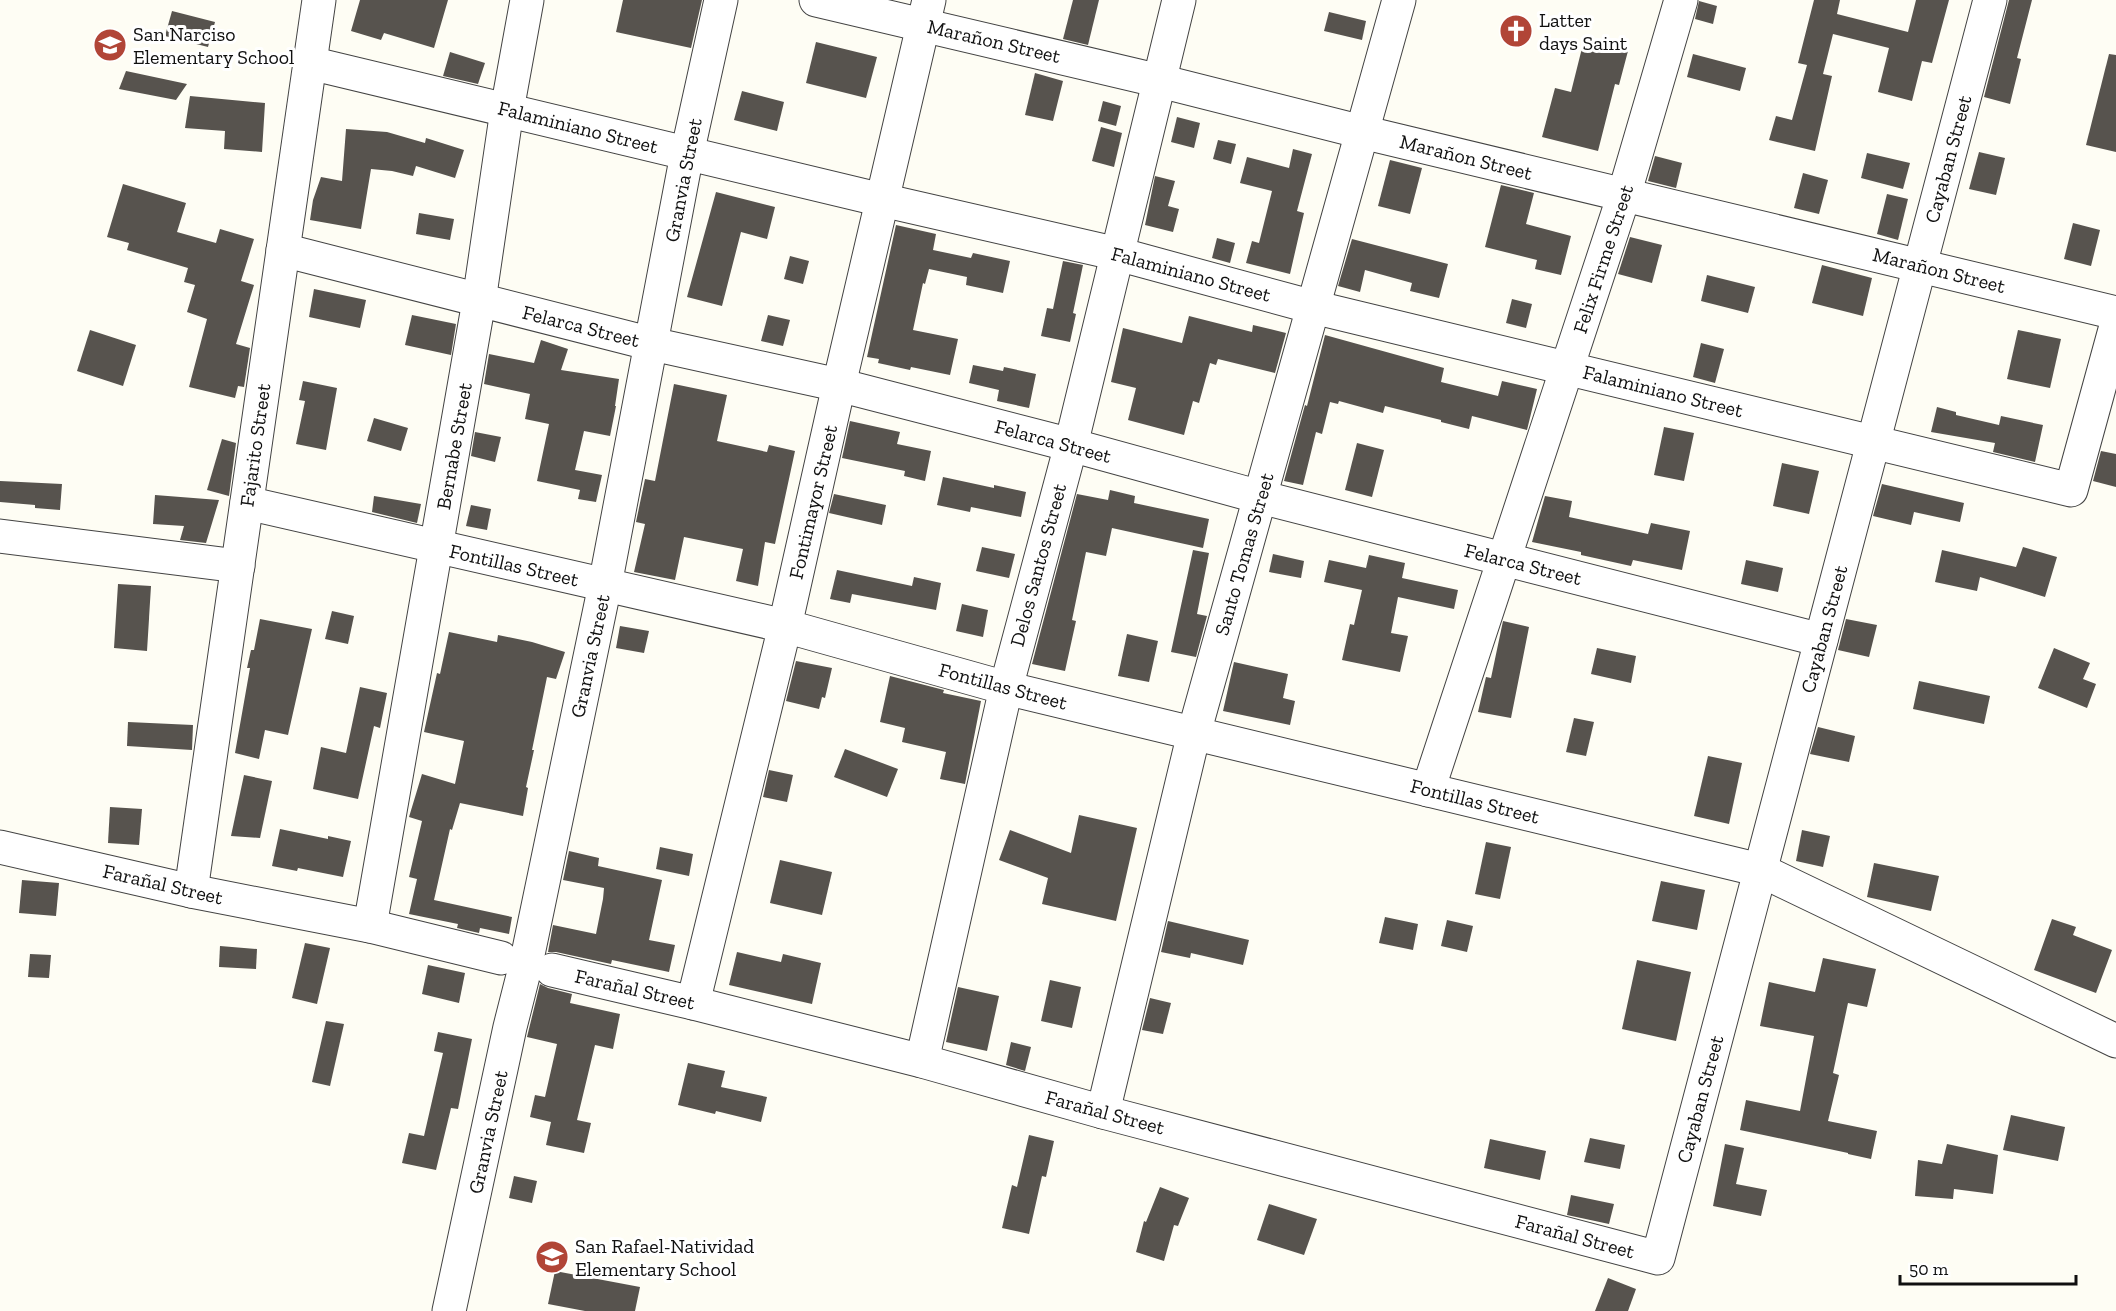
<svg xmlns="http://www.w3.org/2000/svg" width="2116" height="1311" font-family="'Zilla Slab',serif">
	<style>
		.building { fill: #57534e }
		.lines { fill: none; stroke-linecap: round; stroke-linejoin: round }
		.minor-casing { stroke: #434343; stroke-width: 35 }
		.minor { stroke: #fff; stroke-width: 33 }
		.labels { text-anchor: middle; stroke-width: 6; stroke-linejoin: round; paint-order: stroke }
		.poi-label { font-size: 20px; fill: #101010; stroke: #fff; text-anchor: start }
		.street-label { font-size: 20px; fill: #101010; stroke: #fff }
	</style>
	<rect width="100%" height="100%" fill="#fefdf4"/>
	<g class="building">
		<path d="M 360,0 L 448,0 L 434,48 L 384,33 L 381,40 L 351,31 Z"/>
		<path d="M 623,0 L 702,0 L 691,48 L 616,32 Z"/>
		<path d="M 1073,0 L 1099,0 L 1088,45 L 1063,39 Z"/>
		<path d="M 1814,0 L 1840,0 L 1837,14 L 1908,32 L 1916,0 L 1949,0 L 1932,63 L 1922,61 L 1912,101 L 1878,92 L 1889,48 L 1833,34 L 1823,74 L 1832,76 L 1815,151 L 1769,140 L 1776,116 L 1792,120 L 1807,65 L 1798,63 Z"/>
		<path d="M 2009,0 L 2032,0 L 2017,58 L 2021,59 L 2010,104 L 1984,97 Z"/>
		<path d="M 1699,1 L 1717,6 L 1713,24 L 1695,19 Z"/>
		<path d="M 172,11 L 215,22 L 208,47 L 165,36 Z"/>
		<path d="M 1329,12 L 1366,21 L 1362,40 L 1324,31 Z"/>
		<path d="M 1584,40 L 1628,51 L 1619,85 L 1615,84 L 1598,151 L 1542,137 L 1555,88 L 1571,92 Z"/>
		<path d="M 816,42 L 877,57 L 866,98 L 806,83 Z"/>
		<path d="M 450,52 L 485,63 L 478,84 L 443,76 Z"/>
		<path d="M 1693,54 L 1746,68 L 1740,91 L 1687,77 Z"/>
		<path d="M 2109,54 L 2116,55 L 2116,152 L 2086,145 Z"/>
		<path d="M 126,71 L 187,84 L 176,100 L 119,89 Z"/>
		<path d="M 1035,73 L 1063,81 L 1053,121 L 1025,115 Z"/>
		<path d="M 742,91 L 784,102 L 777,131 L 734,120 Z"/>
		<path d="M 190,96 L 265,103 L 262,152 L 224,149 L 225,131 L 185,128 Z"/>
		<path d="M 1103,101 L 1121,106 L 1116,126 L 1098,121 Z"/>
		<path d="M 1177,117 L 1200,123 L 1194,148 L 1171,142 Z"/>
		<path d="M 1101,127 L 1122,133 L 1114,167 L 1092,161 Z"/>
		<path d="M 346,129 L 387,132 L 425,143 L 426,138 L 464,150 L 455,178 L 416,166 L 413,176 L 392,171 L 371,169 L 361,229 L 310,220 L 313,200 L 321,177 L 342,181 Z"/>
		<path d="M 1218,140 L 1236,144 L 1231,164 L 1213,159 Z"/>
		<path d="M 1293,149 L 1312,154 L 1297,211 L 1304,213 L 1290,274 L 1246,263 L 1252,241 L 1259,243 L 1272,191 L 1240,183 L 1247,157 L 1289,168 Z"/>
		<path d="M 1979,152 L 2005,158 L 1996,195 L 1969,189 Z"/>
		<path d="M 1867,153 L 1910,163 L 1903,189 L 1861,178 Z"/>
		<path d="M 1655,156 L 1682,163 L 1676,188 L 1648,181 Z"/>
		<path d="M 1390,160 L 1422,168 L 1410,214 L 1378,206 Z"/>
		<path d="M 1803,173 L 1828,180 L 1819,214 L 1794,208 Z"/>
		<path d="M 1155,176 L 1175,181 L 1168,206 L 1179,209 L 1173,232 L 1145,225 Z"/>
		<path d="M 123,184 L 186,203 L 177,232 L 216,243 L 220,229 L 254,239 L 241,281 L 254,285 L 236,344 L 250,348 L 244,387 L 238,386 L 235,398 L 189,387 L 207,319 L 187,312 L 195,285 L 184,282 L 188,268 L 127,250 L 129,243 L 107,237 Z"/>
		<path d="M 1501,185 L 1534,193 L 1526,224 L 1571,236 L 1561,275 L 1535,269 L 1537,260 L 1485,247 Z"/>
		<path d="M 716,192 L 775,207 L 767,239 L 741,232 L 722,306 L 687,297 Z"/>
		<path d="M 1887,194 L 1908,199 L 1898,240 L 1877,234 Z"/>
		<path d="M 419,213 L 454,219 L 450,240 L 416,234 Z"/>
		<path d="M 2073,223 L 2100,230 L 2091,266 L 2064,259 Z"/>
		<path d="M 896,225 L 936,234 L 933,250 L 971,258 L 973,253 L 1010,261 L 1003,293 L 966,285 L 967,277 L 929,269 L 925,284 L 923,283 L 913,330 L 958,339 L 950,375 L 911,367 L 910,370 L 878,363 L 879,359 L 867,357 Z"/>
		<path d="M 1630,237 L 1662,245 L 1652,283 L 1618,274 Z"/>
		<path d="M 1217,238 L 1235,243 L 1230,263 L 1212,258 Z"/>
		<path d="M 1352,239 L 1448,264 L 1439,298 L 1410,291 L 1412,283 L 1365,270 L 1360,292 L 1338,286 Z"/>
		<path d="M 790,256 L 809,261 L 803,284 L 784,279 Z"/>
		<path d="M 1063,261 L 1083,265 L 1073,313 L 1076,314 L 1070,342 L 1041,336 L 1047,308 L 1053,309 Z"/>
		<path d="M 1822,265 L 1872,278 L 1863,316 L 1812,303 Z"/>
		<path d="M 1707,275 L 1755,287 L 1748,313 L 1701,301 Z"/>
		<path d="M 314,289 L 366,300 L 360,328 L 309,317 Z"/>
		<path d="M 1512,299 L 1532,304 L 1526,328 L 1506,323 Z"/>
		<path d="M 412,315 L 456,324 L 451,355 L 405,345 Z"/>
		<path d="M 768,315 L 790,320 L 783,346 L 761,341 Z"/>
		<path d="M 1189,316 L 1252,332 L 1253,325 L 1286,333 L 1275,373 L 1218,359 L 1216,365 L 1210,363 L 1199,403 L 1193,401 L 1184,435 L 1128,420 L 1136,388 L 1111,382 L 1123,328 L 1182,343 Z"/>
		<path d="M 90,330 L 136,345 L 123,386 L 77,371 Z"/>
		<path d="M 2018,330 L 2061,339 L 2050,388 L 2007,379 Z"/>
		<path d="M 1325,335 L 1444,368 L 1441,382 L 1498,396 L 1502,381 L 1537,389 L 1527,430 L 1472,416 L 1469,429 L 1441,422 L 1441,420 L 1385,406 L 1383,413 L 1339,401 L 1338,404 L 1330,402 L 1322,434 L 1316,432 L 1303,485 L 1284,481 L 1305,405 L 1307,406 Z"/>
		<path d="M 541,340 L 568,349 L 561,370 L 619,379 L 615,406 L 616,406 L 610,436 L 584,431 L 575,470 L 602,475 L 596,502 L 578,499 L 580,490 L 537,481 L 549,424 L 525,419 L 530,394 L 484,384 L 489,354 L 534,363 Z"/>
		<path d="M 1701,343 L 1724,349 L 1715,383 L 1693,377 Z"/>
		<path d="M 973,365 L 1003,371 L 1004,367 L 1036,374 L 1029,408 L 997,401 L 999,390 L 969,383 Z"/>
		<path d="M 303,381 L 337,388 L 326,450 L 296,444 L 305,401 L 299,400 Z"/>
		<path d="M 674,384 L 727,395 L 717,441 L 767,452 L 769,445 L 795,451 L 775,544 L 765,542 L 758,586 L 736,581 L 743,549 L 684,537 L 675,580 L 634,572 L 645,524 L 636,522 L 645,479 L 655,481 Z"/>
		<path d="M 1937,407 L 1956,412 L 1956,415 L 1999,425 L 2001,416 L 2043,425 L 2035,462 L 1993,452 L 1995,443 L 1931,432 Z"/>
		<path d="M 374,418 L 408,428 L 401,451 L 367,441 Z"/>
		<path d="M 850,421 L 900,432 L 897,444 L 931,451 L 925,481 L 904,476 L 905,471 L 842,458 Z"/>
		<path d="M 1664,427 L 1694,433 L 1684,481 L 1654,475 Z"/>
		<path d="M 475,432 L 501,437 L 495,462 L 471,456 Z"/>
		<path d="M 222,439 L 236,443 L 229,496 L 207,490 Z"/>
		<path d="M 1357,443 L 1384,450 L 1372,497 L 1345,490 Z"/>
		<path d="M 2101,451 L 2116,454 L 2116,487 L 2093,481 Z"/>
		<path d="M 1782,463 L 1819,471 L 1809,514 L 1773,506 Z"/>
		<path d="M 943,477 L 994,488 L 994,485 L 1026,492 L 1021,517 L 971,507 L 970,512 L 937,505 Z"/>
		<path d="M 0,481 L 62,484 L 60,510 L 35,508 L 35,505 L 0,502 Z"/>
		<path d="M 1882,484 L 1964,503 L 1960,522 L 1914,512 L 1911,525 L 1873,516 Z"/>
		<path d="M 1110,490 L 1135,496 L 1134,503 L 1209,519 L 1203,548 L 1112,528 L 1106,556 L 1086,552 L 1072,620 L 1076,621 L 1065,671 L 1032,664 L 1077,494 L 1108,500 Z"/>
		<path d="M 834,494 L 886,505 L 882,525 L 829,513 Z"/>
		<path d="M 155,495 L 219,500 L 206,543 L 180,540 L 184,526 L 153,524 Z"/>
		<path d="M 374,496 L 421,504 L 417,523 L 372,512 Z"/>
		<path d="M 1545,496 L 1572,501 L 1569,517 L 1648,534 L 1651,523 L 1690,531 L 1682,570 L 1633,560 L 1631,566 L 1581,555 L 1581,552 L 1532,542 Z"/>
		<path d="M 471,505 L 491,509 L 487,530 L 466,526 Z"/>
		<path d="M 982,547 L 1015,554 L 1009,578 L 976,571 Z"/>
		<path d="M 2023,547 L 2057,557 L 2045,597 L 1980,577 L 1977,591 L 1935,582 L 1942,550 L 2016,567 Z"/>
		<path d="M 1193,550 L 1209,553 L 1197,614 L 1207,616 L 1196,657 L 1171,652 Z"/>
		<path d="M 1273,554 L 1304,561 L 1301,578 L 1269,572 Z"/>
		<path d="M 1369,555 L 1405,563 L 1402,578 L 1458,590 L 1454,609 L 1398,597 L 1391,633 L 1408,636 L 1400,672 L 1342,660 L 1350,624 L 1354,625 L 1362,590 L 1324,582 L 1329,560 L 1366,568 Z"/>
		<path d="M 1746,560 L 1783,568 L 1778,592 L 1741,584 Z"/>
		<path d="M 837,570 L 912,586 L 914,577 L 941,583 L 936,610 L 852,594 L 850,603 L 830,599 Z"/>
		<path d="M 118,584 L 151,586 L 147,651 L 114,648 Z"/>
		<path d="M 962,604 L 988,610 L 983,637 L 956,631 Z"/>
		<path d="M 332,611 L 354,616 L 348,644 L 325,639 Z"/>
		<path d="M 260,619 L 312,629 L 288,735 L 265,730 L 259,759 L 235,753 L 250,668 L 247,668 L 251,650 L 254,650 Z"/>
		<path d="M 1846,619 L 1877,625 L 1869,657 L 1838,650 Z"/>
		<path d="M 1503,621 L 1529,627 L 1511,718 L 1478,712 L 1486,677 L 1491,678 Z"/>
		<path d="M 620,626 L 649,631 L 644,653 L 616,648 Z"/>
		<path d="M 449,632 L 497,642 L 498,635 L 532,642 L 565,652 L 556,679 L 547,677 L 532,750 L 534,750 L 526,787 L 528,788 L 523,816 L 460,803 L 452,830 L 450,829 L 434,900 L 512,917 L 509,934 L 480,928 L 479,933 L 457,928 L 458,924 L 409,914 L 417,879 L 409,877 L 422,821 L 409,817 L 422,774 L 455,784 L 464,741 L 424,732 L 437,673 L 440,674 Z"/>
		<path d="M 1127,634 L 1158,641 L 1149,682 L 1118,676 Z"/>
		<path d="M 1597,648 L 1636,656 L 1631,683 L 1591,674 Z"/>
		<path d="M 2054,648 L 2090,663 L 2083,679 L 2096,684 L 2087,708 L 2038,688 Z"/>
		<path d="M 796,661 L 832,668 L 825,698 L 822,697 L 819,709 L 786,701 Z"/>
		<path d="M 1234,662 L 1288,674 L 1283,698 L 1295,701 L 1290,725 L 1223,711 Z"/>
		<path d="M 890,676 L 944,690 L 943,693 L 981,701 L 965,784 L 940,779 L 946,752 L 902,742 L 905,728 L 880,722 Z"/>
		<path d="M 1919,681 L 1990,696 L 1984,724 L 1913,709 Z"/>
		<path d="M 360,687 L 387,693 L 380,728 L 374,726 L 358,799 L 313,789 L 321,747 L 346,753 Z"/>
		<path d="M 1574,718 L 1594,722 L 1586,756 L 1566,752 Z"/>
		<path d="M 128,722 L 193,725 L 192,750 L 127,746 Z"/>
		<path d="M 1818,727 L 1855,736 L 1849,762 L 1810,754 Z"/>
		<path d="M 845,749 L 898,769 L 887,797 L 834,777 Z"/>
		<path d="M 1708,756 L 1742,763 L 1729,824 L 1694,816 Z"/>
		<path d="M 769,770 L 793,775 L 787,802 L 763,797 Z"/>
		<path d="M 244,775 L 272,781 L 260,838 L 231,836 Z"/>
		<path d="M 110,807 L 142,809 L 139,845 L 108,843 Z"/>
		<path d="M 1079,815 L 1137,828 L 1116,921 L 1042,904 L 1048,878 L 999,860 L 1010,830 L 1071,853 Z"/>
		<path d="M 280,829 L 328,839 L 328,836 L 351,841 L 343,877 L 298,868 L 297,871 L 272,866 Z"/>
		<path d="M 1802,830 L 1830,836 L 1823,867 L 1796,861 Z"/>
		<path d="M 1486,842 L 1511,847 L 1500,899 L 1475,894 Z"/>
		<path d="M 660,847 L 693,854 L 689,876 L 656,869 Z"/>
		<path d="M 569,851 L 599,858 L 598,866 L 662,880 L 649,940 L 675,945 L 669,972 L 612,960 L 611,964 L 556,952 L 548,952 L 553,925 L 596,934 L 603,899 L 604,888 L 563,880 Z"/>
		<path d="M 780,860 L 832,872 L 822,915 L 770,903 Z"/>
		<path d="M 1874,863 L 1939,876 L 1931,911 L 1867,897 Z"/>
		<path d="M 22,880 L 59,883 L 56,916 L 19,913 Z"/>
		<path d="M 1661,881 L 1705,890 L 1697,930 L 1652,921 Z"/>
		<path d="M 1385,917 L 1418,924 L 1413,950 L 1379,943 Z"/>
		<path d="M 2052,919 L 2076,927 L 2073,935 L 2112,950 L 2096,993 L 2034,970 Z"/>
		<path d="M 1447,920 L 1473,926 L 1467,952 L 1441,946 Z"/>
		<path d="M 1168,921 L 1249,940 L 1243,965 L 1191,953 L 1190,958 L 1161,952 Z"/>
		<path d="M 305,943 L 330,948 L 317,1004 L 292,998 Z"/>
		<path d="M 220,946 L 257,949 L 256,969 L 219,967 Z"/>
		<path d="M 737,952 L 781,962 L 783,954 L 821,963 L 812,1004 L 729,985 Z"/>
		<path d="M 30,954 L 51,955 L 49,978 L 28,977 Z"/>
		<path d="M 1823,958 L 1876,969 L 1867,1007 L 1848,1003 L 1833,1073 L 1839,1075 L 1828,1121 L 1877,1131 L 1871,1159 L 1848,1154 L 1848,1153 L 1740,1130 L 1746,1100 L 1800,1111 L 1814,1036 L 1760,1026 L 1769,982 L 1815,992 Z"/>
		<path d="M 1637,960 L 1691,972 L 1676,1041 L 1622,1029 Z"/>
		<path d="M 428,965 L 465,973 L 459,1003 L 422,994 Z"/>
		<path d="M 1050,980 L 1081,987 L 1072,1028 L 1041,1021 Z"/>
		<path d="M 540,984 L 548,988 L 572,994 L 570,1003 L 620,1014 L 613,1049 L 595,1045 L 577,1120 L 591,1123 L 584,1153 L 546,1145 L 551,1122 L 530,1117 L 535,1095 L 545,1097 L 557,1044 L 527,1037 Z"/>
		<path d="M 958,987 L 999,996 L 987,1051 L 946,1042 Z"/>
		<path d="M 1150,998 L 1171,1003 L 1163,1034 L 1142,1030 Z"/>
		<path d="M 326,1021 L 344,1024 L 330,1086 L 312,1082 Z"/>
		<path d="M 438,1032 L 472,1039 L 458,1109 L 451,1108 L 436,1170 L 402,1163 L 409,1133 L 424,1136 L 443,1053 L 434,1051 Z"/>
		<path d="M 1011,1042 L 1031,1047 L 1025,1071 L 1006,1065 Z"/>
		<path d="M 688,1063 L 725,1071 L 721,1087 L 767,1097 L 761,1122 L 716,1111 L 715,1114 L 678,1105 Z"/>
		<path d="M 2011,1115 L 2065,1127 L 2058,1161 L 2003,1150 Z"/>
		<path d="M 1029,1135 L 1054,1141 L 1046,1177 L 1042,1176 L 1029,1234 L 1002,1228 L 1012,1185 L 1017,1187 Z"/>
		<path d="M 1590,1138 L 1625,1145 L 1620,1169 L 1584,1162 Z"/>
		<path d="M 1490,1139 L 1546,1151 L 1540,1180 L 1484,1168 Z"/>
		<path d="M 1725,1144 L 1744,1148 L 1736,1184 L 1767,1190 L 1761,1216 L 1713,1206 Z"/>
		<path d="M 1947,1144 L 1998,1155 L 1993,1194 L 1954,1189 L 1953,1199 L 1915,1196 L 1918,1160 L 1942,1164 Z"/>
		<path d="M 514,1176 L 537,1181 L 532,1203 L 509,1198 Z"/>
		<path d="M 1160,1187 L 1189,1198 L 1178,1226 L 1174,1225 L 1164,1261 L 1136,1252 L 1144,1221 L 1146,1222 Z"/>
		<path d="M 1571,1195 L 1614,1204 L 1609,1224 L 1567,1215 Z"/>
		<path d="M 1269,1204 L 1317,1219 L 1304,1255 L 1257,1240 Z"/>
		<path d="M 555,1271 L 640,1287 L 635,1311 L 585,1311 L 548,1304 Z"/>
		<path d="M 1608,1278 L 1636,1289 L 1628,1311 L 1595,1311 Z"/>
	</g>
	<g class="lines">
		<defs>
			<g id="minor">
				<path d="M 816,0 L 1160,81 L 1362,132 L 2116,313"/>
				<path d="M 310,63 L 882,200 L 1118,254 L 1313,307 L 2071,490 L 2116,326"/>
				<path d="M 283,250 L 652,344 L 839,385 L 1071,445 L 1260,497 L 1821,640"/>
				<path d="M 247,503 L 785,626 L 1006,688 L 1760,870 L 2116,1041"/>
				<path d="M 0,536 L 238,566"/>
				<path d="M 1428,790 L 1624,195 L 1681,0"/>
				<path d="M 0,847 L 191,891 L 370,926 L 501,958"/>
				<path d="M 191,891 L 319,0"/>
				<path d="M 370,926 L 479,301 L 507,110 L 527,0"/>
				<path d="M 552,970 L 693,1003 L 922,1061 L 1103,1112 L 1658,1258 L 1990,0"/>
				<path d="M 693,1003 L 785,626 L 839,385 L 929,0"/>
				<path d="M 922,1061 L 1006,688 L 1071,445 L 1179,0"/>
				<path d="M 1103,1112 L 1194,733 L 1399,0"/>
				<path d="M 449,1311 L 510,1027 L 526,964 L 605,585 L 687,154 L 721,0"/>
			</g>
		</defs>
		<use href="#minor" class="minor-casing"/>
		<use href="#minor" class="minor"/>
	</g>
	<defs>
		<symbol id="church-disc" viewBox="-11 -11 22 22"><circle r="9.5" fill="#b14537" stroke="#fff"/><path d="M-1.2-6h2.4v3.5h3.3v2.4h-3.3V6h-2.4V-.1h-3.3v-2.4h3.3Z" fill="#fff"/></symbol>
		<symbol id="school-disc" viewBox="-11 -11 22 22"><circle r="9.5" fill="#b14537" stroke="#fff"/><path d="M0-5L7-2L0 1L-7-2ZM-4 1L0 2.5L4 1V4Q0 6-4 4Z" fill="#fff"/></symbol>
	</defs>
	<g fill-rule="evenodd">
		<use href="#church-disc" x="1497" y="12" width="38" height="38"/>
		<use href="#school-disc" x="91" y="26" width="38" height="38"/>
		<use href="#school-disc" x="533" y="1238" width="38" height="38"/>
	</g>
	<g class="labels">
		<g class="poi-label">
			<text x="1539" y="27">Latter<tspan x="1539" dy="23">days Saint</tspan></text>
			<text x="133" y="41">San Narciso<tspan x="133" dy="23">Elementary School</tspan></text>
			<text x="575" y="1253">San Rafael-Natividad<tspan x="575" dy="23">Elementary School</tspan></text>
		</g>
		<g class="street-label">
			<text transform="translate(994 41) rotate(13)" y="7">Marañon Street</text>
			<text transform="translate(578 127) rotate(14)" y="7">Falaminiano Street</text>
			<text transform="translate(1466 157) rotate(14)" y="7">Marañon Street</text>
			<text transform="translate(1948 159) rotate(-75)" y="7">Cayaban Street</text>
			<text transform="translate(683 180) rotate(-79)" y="7">Granvia Street</text>
			<text transform="translate(1603 259) rotate(-72)" y="7">Felix Firme Street</text>
			<text transform="translate(1939 270) rotate(14)" y="7">Marañon Street</text>
			<text transform="translate(1191 274) rotate(15)" y="7">Falaminiano Street</text>
			<text transform="translate(581 326) rotate(14)" y="7">Felarca Street</text>
			<text transform="translate(1663 391) rotate(14)" y="7">Falaminiano Street</text>
			<text transform="translate(1053 441) rotate(15)" y="7">Felarca Street</text>
			<text transform="translate(255 445) rotate(-82)" y="7">Fajarito Street</text>
			<text transform="translate(454 446) rotate(-80)" y="7">Bernabe Street</text>
			<text transform="translate(813 502) rotate(-77)" y="7">Fontimayor Street</text>
			<text transform="translate(1244 554) rotate(-74)" y="7">Santo Tomas Street</text>
			<text transform="translate(1523 564) rotate(14)" y="7">Felarca Street</text>
			<text transform="translate(514 565) rotate(13)" y="7">Fontillas Street</text>
			<text transform="translate(1038 565) rotate(-75)" y="7">Delos Santos Street</text>
			<text transform="translate(1824 629) rotate(-75)" y="7">Cayaban Street</text>
			<text transform="translate(590 656) rotate(-78)" y="7">Granvia Street</text>
			<text transform="translate(1003 686) rotate(15)" y="7">Fontillas Street</text>
			<text transform="translate(1475 801) rotate(14)" y="7">Fontillas Street</text>
			<text transform="translate(163 884) rotate(13)" y="7">Farañal Street</text>
			<text transform="translate(635 989) rotate(13)" y="7">Farañal Street</text>
			<text transform="translate(1700 1099) rotate(-75)" y="7">Cayaban Street</text>
			<text transform="translate(1105 1112) rotate(15)" y="7">Farañal Street</text>
			<text transform="translate(488 1132) rotate(-78)" y="7">Granvia Street</text>
			<text transform="translate(1575 1236) rotate(15)" y="7">Farañal Street</text>
		</g>
	</g>
	<path d="M1900 1275v9h176v-9" fill="none" stroke="#101010" stroke-width="3"/>
	<text x="1909" y="1275" font-size="18" fill="#101010" stroke="#ffffff" stroke-width="4.5" paint-order="stroke">50 m</text>
</svg>
